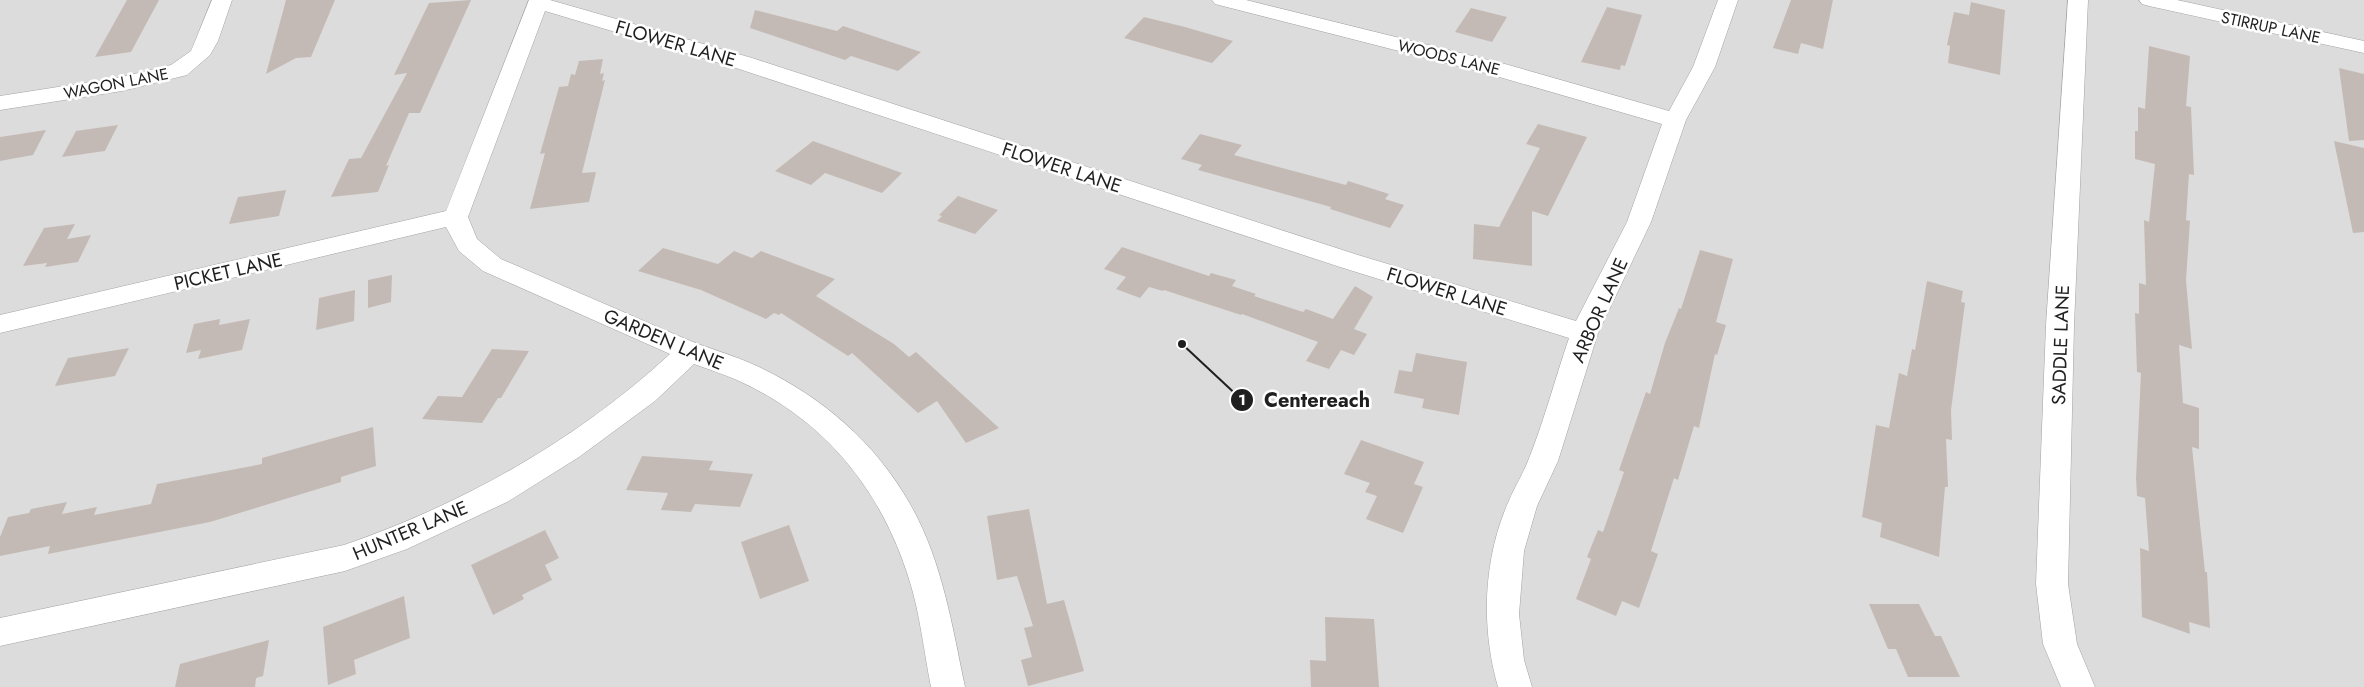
<svg xmlns="http://www.w3.org/2000/svg" width="2364" height="687" font-family="Jost,sans-serif">
	<style>
		.residential { fill: #dddcdc }
		.building { fill: #c4bab5 }
		.lines { fill: none; stroke-linecap: round; stroke-linejoin: round }
		.minor-casing { stroke: #a3a3a3; stroke-width: 1 }
		.minor { fill: #fff; fill-rule: evenodd }
		.labels { text-anchor: middle; stroke-width: 5; stroke-linejoin: round; paint-order: stroke }
		.far-street-label { font-size: 16px; fill: #1f1f1f; stroke: #fff }
		.street-label { font-size: 19px; fill: #1f1f1f; stroke: #fff }
		.leader { fill: none; stroke: #1f1f1f; stroke-width: 2 }
		.callout-dot { fill: #1f1f1f; stroke: #fff; stroke-width: 2 }
		.mark-label { font-size: 15px; text-anchor: middle; font-weight: bold; fill: #fff }
		.callout-label { font-size: 20px; text-anchor: middle; font-weight: bold; fill: #1f1f1f; stroke: #fff; stroke-width: 5; stroke-linejoin: round; paint-order: stroke }
	</style>
	<rect width="100%" height="100%" fill="#efebe5"/>
	<rect class="residential" x="0" y="0" width="2364" height="687"/>
	<g class="building">
		<path d="M 127,0 L 159,0 L 131,52 L 95,57 Z"/>
		<path d="M 286,0 L 335,0 L 311,57 L 296,58 L 266,74 Z"/>
		<path d="M 471,0 L 420,113 L 409,113 L 386,166 L 389,165 L 378,192 L 331,197 L 349,159 L 361,158 L 407,73 L 394,75 L 429,3 Z"/>
		<path d="M 1791,0 L 1833,0 L 1823,49 L 1801,43 L 1798,54 L 1773,48 Z"/>
		<path d="M 1971,2 L 2005,10 L 2000,75 L 1948,63 L 1950,46 L 1947,45 L 1954,12 L 1969,15 Z"/>
		<path d="M 1607,7 L 1642,15 L 1625,66 L 1621,65 L 1620,70 L 1581,62 Z"/>
		<path d="M 1471,8 L 1507,17 L 1492,42 L 1455,32 Z"/>
		<path d="M 755,10 L 837,31 L 843,26 L 921,52 L 898,71 L 851,56 L 845,60 L 750,28 Z"/>
		<path d="M 1144,17 L 1185,27 L 1233,41 L 1212,63 L 1124,38 Z"/>
		<path d="M 2149,46 L 2190,56 L 2186,106 L 2191,107 L 2194,175 L 2189,174 L 2186,220 L 2190,221 L 2186,280 L 2192,349 L 2179,345 L 2183,403 L 2199,408 L 2199,449 L 2192,447 L 2205,572 L 2207,572 L 2210,628 L 2189,622 L 2190,634 L 2142,617 L 2140,548 L 2149,551 L 2145,498 L 2137,496 L 2136,478 L 2141,373 L 2137,372 L 2135,313 L 2139,314 L 2139,283 L 2146,285 L 2144,220 L 2149,222 L 2155,164 L 2135,159 L 2135,131 L 2138,131 L 2138,107 L 2145,109 Z"/>
		<path d="M 603,59 L 600,74 L 604,73 L 602,81 L 605,80 L 582,173 L 596,172 L 589,202 L 530,209 L 545,153 L 540,154 L 559,87 L 568,86 L 571,74 L 575,75 L 579,61 Z"/>
		<path d="M 2339,68 L 2364,74 L 2364,140 L 2349,141 Z"/>
		<path d="M 1538,124 L 1587,137 L 1548,216 L 1532,211 L 1532,266 L 1473,259 L 1474,224 L 1499,227 L 1540,148 L 1526,144 Z"/>
		<path d="M 118,125 L 105,151 L 62,157 L 76,131 Z"/>
		<path d="M 46,130 L 33,155 L 0,161 L 0,137 Z"/>
		<path d="M 1200,134 L 1242,145 L 1234,155 L 1346,185 L 1348,181 L 1389,194 L 1385,199 L 1404,205 L 1390,228 L 1330,209 L 1331,207 L 1198,170 L 1202,165 L 1181,159 Z"/>
		<path d="M 813,141 L 902,173 L 882,193 L 825,173 L 811,185 L 775,171 Z"/>
		<path d="M 2334,141 L 2364,148 L 2364,232 L 2353,233 Z"/>
		<path d="M 286,190 L 279,216 L 229,224 L 238,197 Z"/>
		<path d="M 958,196 L 998,210 L 975,234 L 937,221 L 942,216 L 939,215 Z"/>
		<path d="M 75,224 L 67,239 L 91,235 L 78,262 L 45,267 L 47,263 L 23,266 L 44,228 Z"/>
		<path d="M 1122,247 L 1209,276 L 1211,273 L 1236,280 L 1232,286 L 1256,294 L 1254,296 L 1303,312 L 1306,309 L 1333,319 L 1355,286 L 1373,297 L 1354,329 L 1367,334 L 1354,355 L 1341,350 L 1329,369 L 1306,361 L 1318,342 L 1242,314 L 1241,315 L 1164,290 L 1163,291 L 1149,287 L 1140,298 L 1116,289 L 1126,277 L 1104,269 Z"/>
		<path d="M 663,248 L 718,264 L 734,251 L 752,258 L 761,251 L 835,279 L 816,296 L 894,344 L 909,357 L 916,352 L 999,428 L 966,443 L 937,401 L 918,413 L 852,353 L 848,356 L 781,313 L 779,315 L 774,313 L 766,319 L 701,290 L 638,271 Z"/>
		<path d="M 1700,250 L 1733,259 L 1716,322 L 1726,325 L 1717,355 L 1715,354 L 1699,428 L 1694,426 L 1678,480 L 1674,478 L 1651,551 L 1658,554 L 1639,608 L 1622,601 L 1616,616 L 1576,599 L 1591,559 L 1587,557 L 1598,530 L 1603,532 L 1624,472 L 1619,470 L 1646,392 L 1650,394 L 1665,343 L 1679,308 L 1681,309 Z"/>
		<path d="M 392,275 L 391,302 L 368,308 L 368,280 Z"/>
		<path d="M 1927,281 L 1963,291 L 1961,302 L 1965,303 L 1951,410 L 1952,440 L 1946,439 L 1948,487 L 1945,487 L 1939,557 L 1880,537 L 1882,523 L 1862,517 L 1876,425 L 1889,428 L 1899,373 L 1907,376 L 1912,349 L 1915,350 Z"/>
		<path d="M 355,290 L 354,321 L 316,330 L 319,298 Z"/>
		<path d="M 220,319 L 219,325 L 250,319 L 242,350 L 198,359 L 201,350 L 186,353 L 194,324 Z"/>
		<path d="M 129,348 L 115,376 L 55,386 L 68,358 Z"/>
		<path d="M 492,349 L 529,351 L 501,398 L 498,398 L 482,423 L 422,419 L 438,396 L 462,397 Z"/>
		<path d="M 1416,353 L 1467,362 L 1459,415 L 1422,408 L 1424,399 L 1394,393 L 1399,370 L 1412,372 Z"/>
		<path d="M 373,427 L 376,466 L 341,477 L 341,482 L 210,522 L 48,554 L 50,546 L 0,556 L 0,537 L 8,517 L 29,513 L 31,509 L 67,502 L 62,514 L 97,507 L 94,515 L 151,504 L 157,484 L 262,464 L 262,458 Z"/>
		<path d="M 1361,440 L 1424,462 L 1414,484 L 1423,487 L 1403,533 L 1366,519 L 1377,496 L 1365,492 L 1370,483 L 1344,474 Z"/>
		<path d="M 642,456 L 713,461 L 709,470 L 753,474 L 740,507 L 695,504 L 691,512 L 661,510 L 668,493 L 626,490 Z"/>
		<path d="M 1029,509 L 1047,604 L 1064,600 L 1084,671 L 1028,686 L 1021,660 L 1032,657 L 1024,628 L 1033,626 L 1017,576 L 997,580 L 987,516 Z"/>
		<path d="M 789,525 L 809,581 L 760,599 L 741,542 Z"/>
		<path d="M 545,530 L 559,558 L 545,565 L 552,580 L 522,595 L 524,599 L 493,615 L 471,565 Z"/>
		<path d="M 404,596 L 410,638 L 354,660 L 356,674 L 328,685 L 323,627 Z"/>
		<path d="M 1869,604 L 1919,604 L 1935,636 L 1941,636 L 1960,677 L 1908,677 L 1896,649 L 1888,649 Z"/>
		<path d="M 1325,617 L 1374,619 L 1379,687 L 1311,687 L 1310,660 L 1326,661 Z"/>
		<path d="M 269,640 L 263,676 L 256,678 L 255,687 L 175,687 L 180,664 Z"/>
	</g>
	<g class="lines">
		<defs>
			<g id="minor">
				<path d="M 212,0 L 232,0 L 218,41 L 210,55 L 187,75 L 122,91 L 0,110 L 0,96 L 122,77 L 171,65 L 191,51 Z"/>
				<path d="M 529,0 L 550,0 L 752,58 L 1358,255 L 1576,321 L 1627,222 L 1662,124 L 1489,74 L 1215,4 L 1212,0 L 1246,0 L 1505,64 L 1669,111 L 1693,67 L 1718,0 L 1738,0 L 1715,67 L 1686,120 L 1651,222 L 1598,333 L 1558,461 L 1537,506 L 1524,551 L 1519,614 L 1524,660 L 1532,687 L 1498,687 C 1481,628 1483,562 1507,505 C 1513,490 1522,476 1528,461 C 1544,421 1555,379 1569,338 L 1340,267 L 736,68 L 545,11 L 468,217 L 477,239 L 501,259 C 561,285 621,311 681,337 C 706,348 734,355 759,367 C 822,397 875,442 910,504 C 942,560 952,625 965,687 L 931,687 C 924,652 920,613 909,579 C 881,489 824,419 737,380 C 723,374 708,369 694,364 L 655,401 L 579,457 L 507,502 L 407,549 L 345,571 L 0,646 L 0,618 L 344,545 C 463,504 577,440 670,354 L 483,271 L 459,251 L 446,227 L 0,333 L 0,315 L 446,211 Z"/>
				<path d="M 2068,0 L 2088,0 L 2074,325 L 2068,584 L 2077,644 L 2095,687 L 2061,687 L 2043,644 L 2036,584 L 2046,325 Z"/>
				<path d="M 2139,0 L 2177,0 L 2364,41 L 2364,53 L 2149,6 L 2142,4 Z"/>
			</g>
		</defs>
		<use href="#minor" class="minor-casing"/>
		<use href="#minor" class="minor"/>
	</g>
	<g class="labels">
		<g class="far-street-label">
			<text transform="translate(2271 27) rotate(12)" y="6">STIRRUP LANE</text>
			<text transform="translate(1449 57) rotate(14)" y="6">WOODS LANE</text>
			<text transform="translate(116 83) rotate(-11)" y="6">WAGON LANE</text>
		</g>
		<g class="street-label">
			<text transform="translate(676 43) rotate(16)" y="7">FLOWER LANE</text>
			<text transform="translate(1062 167) rotate(18)" y="7">FLOWER LANE</text>
			<text transform="translate(228 271) rotate(-13)" y="7">PICKET LANE</text>
			<text transform="translate(1447 291) rotate(17)" y="7">FLOWER LANE</text>
			<text transform="translate(1599 310) rotate(-66)" y="7">ARBOR LANE</text>
			<text transform="translate(664 339) rotate(23)" y="7">GARDEN LANE</text>
			<text transform="translate(2060 345) rotate(-88)" y="7">SADDLE LANE</text>
			<text transform="translate(410 530) rotate(-23)" y="7">HUNTER LANE</text>
		</g>
	</g>
	<path class="leader" d="M1182 344L1242 400"/>
	<g class="callout-dot">
		<circle cx="1182" cy="344" r="5"/>
		<circle cx="1242" cy="400" r="12"/>
	</g>
	<g class="mark-label">
		<text x="1242" y="405">1</text>
	</g>
	<g class="callout-label">
		<text x="1317" y="407">Centereach</text>
	</g>
</svg>
